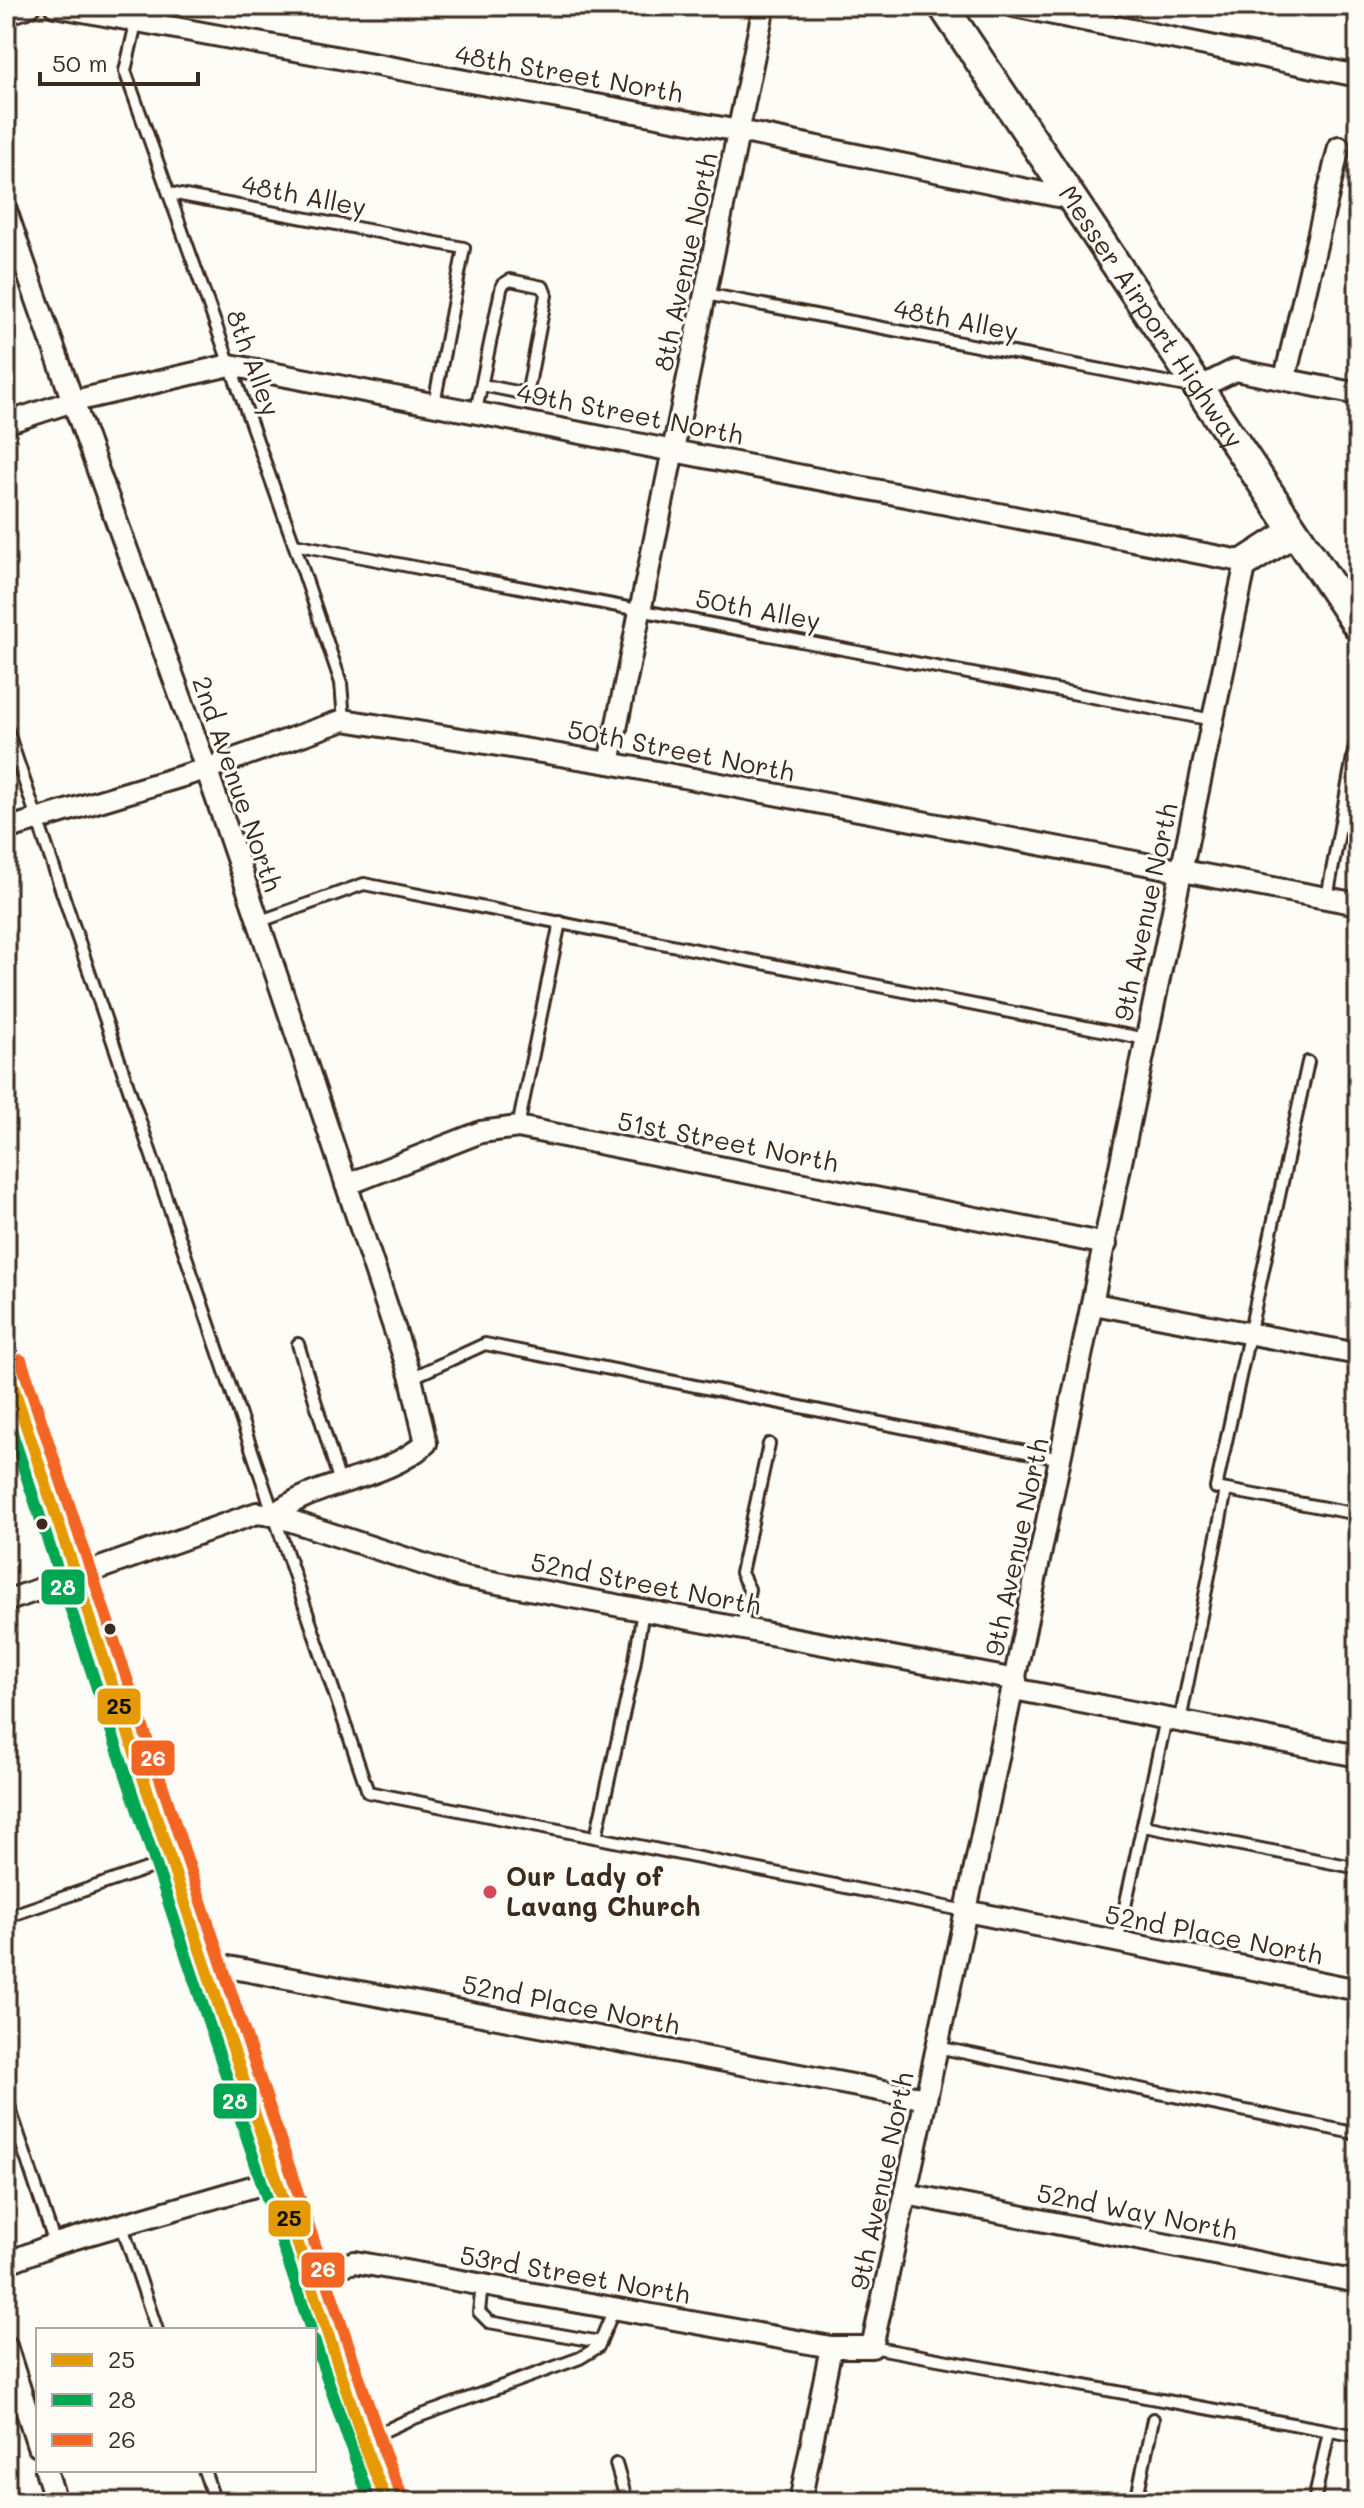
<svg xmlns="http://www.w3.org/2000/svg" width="1364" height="2508" font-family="Mali,sans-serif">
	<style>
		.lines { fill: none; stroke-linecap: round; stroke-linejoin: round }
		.lane-casing { stroke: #3b2a1e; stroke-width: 16 }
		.street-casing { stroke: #3b2a1e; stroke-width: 26 }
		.secondary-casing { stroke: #3b2a1e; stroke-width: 34 }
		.primary-casing { stroke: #3b2a1e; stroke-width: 38 }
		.lane { stroke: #fdfcf7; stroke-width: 10 }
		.street { stroke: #fdfcf7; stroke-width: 20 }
		.secondary { stroke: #fdfcf7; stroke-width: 28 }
		.primary { stroke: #fbdf96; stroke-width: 32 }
		.bus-1-casing { stroke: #fdfcf7; stroke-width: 18 }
		.bus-2-casing { stroke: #fdfcf7; stroke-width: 18 }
		.bus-3-casing { stroke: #fdfcf7; stroke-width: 18 }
		.bus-1 { stroke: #e49a03; stroke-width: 12 }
		.bus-2 { stroke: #00a651; stroke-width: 12 }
		.bus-3 { stroke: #f26522; stroke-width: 12 }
		.bus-dot { fill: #3b2a1e; stroke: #fdfcf7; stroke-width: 3 }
		.poi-dot { fill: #d1495b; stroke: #fdfcf7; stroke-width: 3 }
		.labels { text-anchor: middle; stroke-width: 6; stroke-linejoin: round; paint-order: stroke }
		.street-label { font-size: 26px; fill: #3b2a1e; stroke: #fdfcf7 }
		.poi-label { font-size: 26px; font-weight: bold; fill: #3b2a1e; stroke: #fdfcf7; text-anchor: start }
		.line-badge { stroke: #fdfcf7; stroke-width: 3 }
		.badge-label { font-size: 22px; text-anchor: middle; font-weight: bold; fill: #fff }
		.pale-badge-label { font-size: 22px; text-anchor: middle; font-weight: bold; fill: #111 }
	</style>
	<rect width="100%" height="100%" fill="#fdfcf7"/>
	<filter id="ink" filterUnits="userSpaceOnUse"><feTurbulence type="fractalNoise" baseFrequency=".0125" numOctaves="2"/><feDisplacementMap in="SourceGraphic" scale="16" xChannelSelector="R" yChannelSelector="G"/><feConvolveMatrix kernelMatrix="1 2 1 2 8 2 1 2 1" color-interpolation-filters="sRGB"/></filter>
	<g filter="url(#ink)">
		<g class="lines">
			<defs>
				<g id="lane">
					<path d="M 136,23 L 125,71 L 294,544 L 341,683 L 344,720"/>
					<path d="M 170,193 L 464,248 L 434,404"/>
					<path d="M 706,294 L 1191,387"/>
					<path d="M 476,411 L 502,285 L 510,280 L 543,287 L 546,295 L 528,390 L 522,393 L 482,385"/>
					<path d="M 294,544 L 1213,720"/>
					<path d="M 6,727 L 368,1792 L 966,1911"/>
					<path d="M 1327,898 L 1355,746"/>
					<path d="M 258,922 L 364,884 L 1146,1039"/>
					<path d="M 1308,1062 L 1216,1488 L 1358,1514"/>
					<path d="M 518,1127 L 560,922"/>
					<path d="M 298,1344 L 340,1483"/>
					<path d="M 411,1378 L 485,1344 L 1061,1459"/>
					<path d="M 742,1629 L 749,1589 L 741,1573 L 769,1444"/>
					<path d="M 1180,1721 L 1226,1490"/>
					<path d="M 1144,1826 L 1358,1868"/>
					<path d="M 596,1837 L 634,1666 L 643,1610"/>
					<path d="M 6,1917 L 167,1862"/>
					<path d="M 1117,1943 L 1166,1719"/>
					<path d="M 937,2047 L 1358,2134"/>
					<path d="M 6,2097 L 55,2244"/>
					<path d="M 122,2226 L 157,2330"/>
					<path d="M 1354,2281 L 1358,2260"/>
					<path d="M 482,2284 L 479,2312 L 489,2322 L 600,2342"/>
					<path d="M 872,2347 L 1358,2436"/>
					<path d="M 369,2438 L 406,2421 L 580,2358 L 598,2347 L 614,2309"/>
					<path d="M 616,2464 L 627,2502"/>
					<path d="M 204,2470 L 215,2502"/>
					<path d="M 1136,2502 L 1153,2419"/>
					<path d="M 1314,2502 L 1329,2431"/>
				</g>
				<g id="street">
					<path d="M 55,6 L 739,131 L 1072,199"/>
					<path d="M 1014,6 L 1358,76"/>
					<path d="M 6,14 L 30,6"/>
					<path d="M 6,210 C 69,398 141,584 207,771 C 277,973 343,1176 411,1378 L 426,1443 C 383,1482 319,1479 273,1515"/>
					<path d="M 1285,378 L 1339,147"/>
					<path d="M 1199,388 L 1235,370 L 1358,394"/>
					<path d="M 6,423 L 70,402 L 230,365 L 1246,562 C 1120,1156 1003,1753 872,2347 L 831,2347 L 355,2262 L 310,2274"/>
					<path d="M 609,763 L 764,6"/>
					<path d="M 6,829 L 206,769 L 344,720 L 609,763 L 1358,904"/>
					<path d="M 346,1185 L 481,1132 L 518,1127 L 1106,1244"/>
					<path d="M 1094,1304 L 1358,1354"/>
					<path d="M 6,1601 L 257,1513 L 273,1515 L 460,1576 L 1016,1680"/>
					<path d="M 1014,1689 L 1358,1756"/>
					<path d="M 966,1911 L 1358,1990"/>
					<path d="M 207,1963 L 926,2099"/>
					<path d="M 906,2194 L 1358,2282"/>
					<path d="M 6,2263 L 55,2244 L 279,2179"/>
					<path d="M 6,2346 L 38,2446"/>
					<path d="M 46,2470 L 56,2502"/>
					<path d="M 800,2502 L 831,2347"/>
				</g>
				<g id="secondary">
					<path id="s1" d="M 943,6 L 1358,626"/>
					<path d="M 1246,562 L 1293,532"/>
				</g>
				<path id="primary" d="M 6,1365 L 254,2103 L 369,2458 L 387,2502"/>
			</defs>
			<use href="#lane" class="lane-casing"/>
			<use href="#street" class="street-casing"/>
			<use href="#secondary" class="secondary-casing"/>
			<use href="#primary" class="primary-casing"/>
			<use href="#lane" class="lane"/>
			<use href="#street" class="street"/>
			<use href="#secondary" class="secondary"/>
			<use href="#primary" class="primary"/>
			<defs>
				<path id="bus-1" d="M 6,1365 L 369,2458 L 387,2502"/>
				<g id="bus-2">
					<path d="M 6,1415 L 311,2330"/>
					<path d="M 314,2340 L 370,2502"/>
				</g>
				<path id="bus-3" d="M 21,1360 L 384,2452 L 402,2496"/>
			</defs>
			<use href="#bus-1" class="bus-1-casing"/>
			<use href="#bus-2" class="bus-2-casing"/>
			<use href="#bus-3" class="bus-3-casing"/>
			<use href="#bus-1" class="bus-1"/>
			<use href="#bus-2" class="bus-2"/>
			<use href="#bus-3" class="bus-3"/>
		</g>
	</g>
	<g class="bus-dot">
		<circle cx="42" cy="1524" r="7"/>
		<circle cx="110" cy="1629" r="7"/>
	</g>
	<circle class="poi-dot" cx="490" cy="1892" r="8"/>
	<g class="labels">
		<g class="street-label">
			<text transform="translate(569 74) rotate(10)" y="9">48th Street North</text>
			<text transform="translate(304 196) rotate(11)" y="9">48th Alley</text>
			<text transform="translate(686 262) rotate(-78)" y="9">8th Avenue North</text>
			<text dy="9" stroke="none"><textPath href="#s1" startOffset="374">Messer Airport Highway</textPath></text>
			<text transform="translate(956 320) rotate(11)" y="9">48th Alley</text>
			<text transform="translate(253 363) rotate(70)" y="9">8th Alley</text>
			<text transform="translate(630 414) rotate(11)" y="9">49th Street North</text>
			<text transform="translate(758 610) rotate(11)" y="9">50th Alley</text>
			<text transform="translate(681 751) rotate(11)" y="9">50th Street North</text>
			<text transform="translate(237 784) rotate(71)" y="9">2nd Avenue North</text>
			<text transform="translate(1146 912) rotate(-78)" y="9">9th Avenue North</text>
			<text transform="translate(728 1142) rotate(11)" y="9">51st Street North</text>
			<text transform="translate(1017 1547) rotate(-78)" y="9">9th Avenue North</text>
			<text transform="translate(646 1584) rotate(11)" y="9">52nd Street North</text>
			<text transform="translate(1214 1935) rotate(11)" y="9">52nd Place North</text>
			<text transform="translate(571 2005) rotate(11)" y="9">52nd Place North</text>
			<text transform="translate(882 2181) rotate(-78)" y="9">9th Avenue North</text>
			<text transform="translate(1137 2212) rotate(11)" y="9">52nd Way North</text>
			<text transform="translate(575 2275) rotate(10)" y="9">53rd Street North</text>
		</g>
		<g class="poi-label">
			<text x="506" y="1886">Our Lady of<tspan x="506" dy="30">Lavang Church</tspan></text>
		</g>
	</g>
	<g class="line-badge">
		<rect x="40" y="1568" width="46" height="38" rx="8" fill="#00a651"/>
		<rect x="96" y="1687" width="46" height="39" rx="8" fill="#e49a03"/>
		<rect x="130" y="1739" width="46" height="38" rx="8" fill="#f26522"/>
		<rect x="212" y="2082" width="46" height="38" rx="8" fill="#00a651"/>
		<rect x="267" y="2199" width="45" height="39" rx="8" fill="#e49a03"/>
		<rect x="300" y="2251" width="46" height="38" rx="8" fill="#f26522"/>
	</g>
	<g class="badge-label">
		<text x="63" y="1595">28</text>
		<text x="153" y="1766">26</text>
		<text x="235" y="2109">28</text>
		<text x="323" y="2277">26</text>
	</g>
	<g class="pale-badge-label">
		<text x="119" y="1714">25</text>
		<text x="289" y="2226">25</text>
	</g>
	<rect width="1364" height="2508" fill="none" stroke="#fdfcf7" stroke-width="32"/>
	<rect x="16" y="16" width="1332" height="2476" fill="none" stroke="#3b2a1e" stroke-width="3" filter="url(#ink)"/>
	<rect x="36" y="2328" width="280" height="144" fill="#fdfcf7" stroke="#afa8a0" stroke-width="2"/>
	<rect x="52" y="2354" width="40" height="12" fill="#e49a03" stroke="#afa8a0" stroke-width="2"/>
	<text x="108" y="2368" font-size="24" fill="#3b2a1e">25</text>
	<rect x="52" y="2394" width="40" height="12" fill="#00a651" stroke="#afa8a0" stroke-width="2"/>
	<text x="108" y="2408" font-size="24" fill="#3b2a1e">28</text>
	<rect x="52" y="2434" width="40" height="12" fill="#f26522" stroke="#afa8a0" stroke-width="2"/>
	<text x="108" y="2448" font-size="24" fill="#3b2a1e">26</text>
	<path d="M40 72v12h158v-12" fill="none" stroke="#3b2a1e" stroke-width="4"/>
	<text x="52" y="72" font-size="24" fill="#3b2a1e" stroke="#fdfcf7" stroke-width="6" paint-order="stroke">50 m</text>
</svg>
